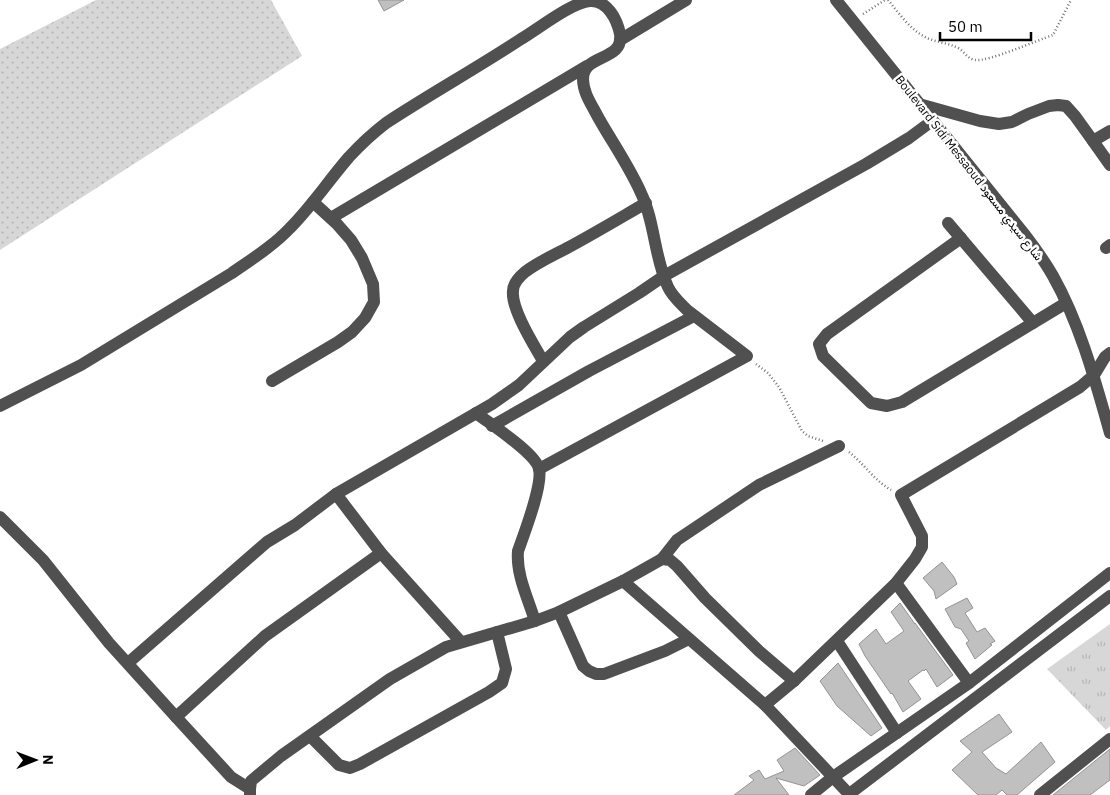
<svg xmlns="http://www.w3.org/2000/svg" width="1110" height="795" font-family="'IBM Plex Sans',Vazirmatn,sans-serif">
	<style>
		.grass { fill: url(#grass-dots) }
		.park { fill: url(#park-tufts) }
		.building { fill: #c0c0c0; stroke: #949494 }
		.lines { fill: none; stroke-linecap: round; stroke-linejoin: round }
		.path { stroke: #727272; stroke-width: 2.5; stroke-dasharray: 1 2.5; stroke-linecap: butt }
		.minor { stroke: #505050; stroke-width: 12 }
		.labels { text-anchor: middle; stroke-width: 5; stroke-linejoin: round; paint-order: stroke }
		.street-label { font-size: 12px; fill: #000; stroke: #fff }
	</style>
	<defs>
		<pattern id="grass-dots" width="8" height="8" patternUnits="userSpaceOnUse" patternTransform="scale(1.25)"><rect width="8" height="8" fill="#d7d7d7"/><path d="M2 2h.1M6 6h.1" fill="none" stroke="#b7b7b7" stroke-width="1.8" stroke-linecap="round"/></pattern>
		<pattern id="park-tufts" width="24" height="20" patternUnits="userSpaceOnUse" patternTransform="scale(1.25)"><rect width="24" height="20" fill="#d7d7d7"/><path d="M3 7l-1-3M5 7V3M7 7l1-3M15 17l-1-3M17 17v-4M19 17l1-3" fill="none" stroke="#b7b7b7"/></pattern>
	</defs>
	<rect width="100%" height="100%" fill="#fff"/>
	<path class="grass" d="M 96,0 L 271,0 L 302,56 L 0,250 L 0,49 Z"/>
	<path class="park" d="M 1110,624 L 1110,726 L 1106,730 L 1047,669 Z"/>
	<g class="building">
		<path d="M 378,0 L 404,0 L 384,11 Z"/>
		<path d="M 942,562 L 954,577 L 957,584 L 936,599 L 934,591 L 923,578 Z"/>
		<path d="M 967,598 L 973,608 L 965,613 L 977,632 L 985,628 L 995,641 L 990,644 L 992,645 L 975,659 L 966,643 L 969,641 L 961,629 L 955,627 L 945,609 Z"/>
		<path d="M 900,603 L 915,624 L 915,623 L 953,675 L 937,687 L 926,669 L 924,671 L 923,670 L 908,681 L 921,699 L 903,712 L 892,693 L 891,694 L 865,656 L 859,644 L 876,629 L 886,644 L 904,631 L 891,612 Z"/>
		<path d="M 838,663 L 882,728 L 871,736 L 837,706 L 820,681 Z"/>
		<path d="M 999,714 L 1012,732 L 982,752 L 996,768 L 1006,774 L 1041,742 L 1055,762 L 1017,795 L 1007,795 L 1002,790 L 996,795 L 978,795 L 952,770 L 972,752 L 960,741 Z"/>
		<path d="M 795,748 L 820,775 L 804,786 L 776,778 L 789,795 L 734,795 L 754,780 L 749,776 L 759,770 L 765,779 L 784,771 L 777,760 Z"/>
		<path d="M 1110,749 L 1110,780 L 1090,795 L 1053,795 Z"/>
	</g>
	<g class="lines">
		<g class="path">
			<path d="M 888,0 C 899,13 910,30 927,38 C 936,42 947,43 956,47 C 964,50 967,59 975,60 C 988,62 1038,40 1053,35 L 1071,0"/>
			<path d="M 863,14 L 885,0"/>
			<path d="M 756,364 L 768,373 L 779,387 L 802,431 L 808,436 L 823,441"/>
			<path d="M 849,452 C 864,464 875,481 891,490"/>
		</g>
		<g class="minor">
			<path d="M 836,0 L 1025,235 C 1035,248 1045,262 1053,276 C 1080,324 1095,380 1110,433"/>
			<path d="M 620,40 L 686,0"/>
			<path d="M 919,104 L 980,121 L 999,124 L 1012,122 L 1028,114 L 1049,106 L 1058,105 L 1066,106 L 1075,116 L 1093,141"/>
			<path d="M 1110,131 L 1093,141 L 1110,165"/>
			<path d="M 331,218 L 587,66"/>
			<path d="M 948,223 L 1033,323"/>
			<path d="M 961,238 L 827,334 L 819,344 L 823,356 L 871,403 L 887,406 L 902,402 L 1066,303"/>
			<path d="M 1106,248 L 1110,245"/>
			<path d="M 543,361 C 534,345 511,309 513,291 C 513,283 519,277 525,272 C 538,262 554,255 569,247 C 595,233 620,218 646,203"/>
			<path d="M 272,381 L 338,342 L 352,332 L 365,318 L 374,302 L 373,284 L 362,258 L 351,240 L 337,224 L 313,202"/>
			<path d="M 0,406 L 81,365 L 232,273 C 252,259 273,246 290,228 C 312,206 329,180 349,157 C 361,144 373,133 386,123 C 430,94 477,68 521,39 C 538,29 572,2 590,1 C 607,0 617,19 620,34 C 624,62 583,53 583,79 C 583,93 592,105 598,117 C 612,142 629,166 641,193 C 655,222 654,257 668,287 C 672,296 680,303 687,310 L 747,356 L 539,469"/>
			<path d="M 476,413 C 490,424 536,453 539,469 C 543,485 524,534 518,551 C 516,575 528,598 535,621"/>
			<path d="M 492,426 L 589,371 L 694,316"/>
			<path d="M 336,494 L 381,553 L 461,642"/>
			<path d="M 0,517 L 43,560 L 109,643 L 176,717 L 231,777 L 250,789"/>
			<path d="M 662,559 L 677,540 L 759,485 L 839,446"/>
			<path d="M 623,581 L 765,705 L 849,794"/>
			<path d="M 896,583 L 969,683"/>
			<path d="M 559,612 L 583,666 L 589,671 L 596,674 L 604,674 L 665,651 L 689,639"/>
			<path d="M 837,641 L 897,733"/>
			<path d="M 128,663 L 267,542 L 295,525 L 336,494 L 492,404 L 519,385 L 570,337 L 584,327 L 639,293 L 664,276 L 866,164 L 909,138 L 932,121"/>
			<path d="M 765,705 L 794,681 L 896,583 L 915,559 L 922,547 L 922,536 L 901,495 L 1080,387 L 1094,375 L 1105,357 L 1110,353"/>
			<path d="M 176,717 L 265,636 L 381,553"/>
			<path d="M 310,736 L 339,765 L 350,768 L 360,764 L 489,692 L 502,683 L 506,669 L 497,632"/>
			<path d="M 250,795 L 250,789 L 251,781 L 281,756 L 390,679 L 446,647 L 535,621 L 559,612 L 623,581 L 662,559 L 670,560 L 677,566 L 705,598 L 759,651 L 794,681"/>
			<path d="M 811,795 L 833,777 L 969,683 L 1110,573"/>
			<path d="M 848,795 L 1110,596"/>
			<path d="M 1040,795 L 1110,739"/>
		</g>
	</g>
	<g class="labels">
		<g class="street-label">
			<text transform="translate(969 168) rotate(52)" y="4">Boulevard Sidi Messaoud شارع سيدي مسعود</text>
		</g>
	</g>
	<g transform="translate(35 760) rotate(89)" stroke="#ffffff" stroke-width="4" paint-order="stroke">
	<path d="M0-4L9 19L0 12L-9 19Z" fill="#000000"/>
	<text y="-8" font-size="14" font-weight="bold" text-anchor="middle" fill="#000000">N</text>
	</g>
	<path d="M940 32v8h91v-8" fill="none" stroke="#000000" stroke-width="2.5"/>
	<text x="948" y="32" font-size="15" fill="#000000" stroke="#ffffff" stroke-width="4" paint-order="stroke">50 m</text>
</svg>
